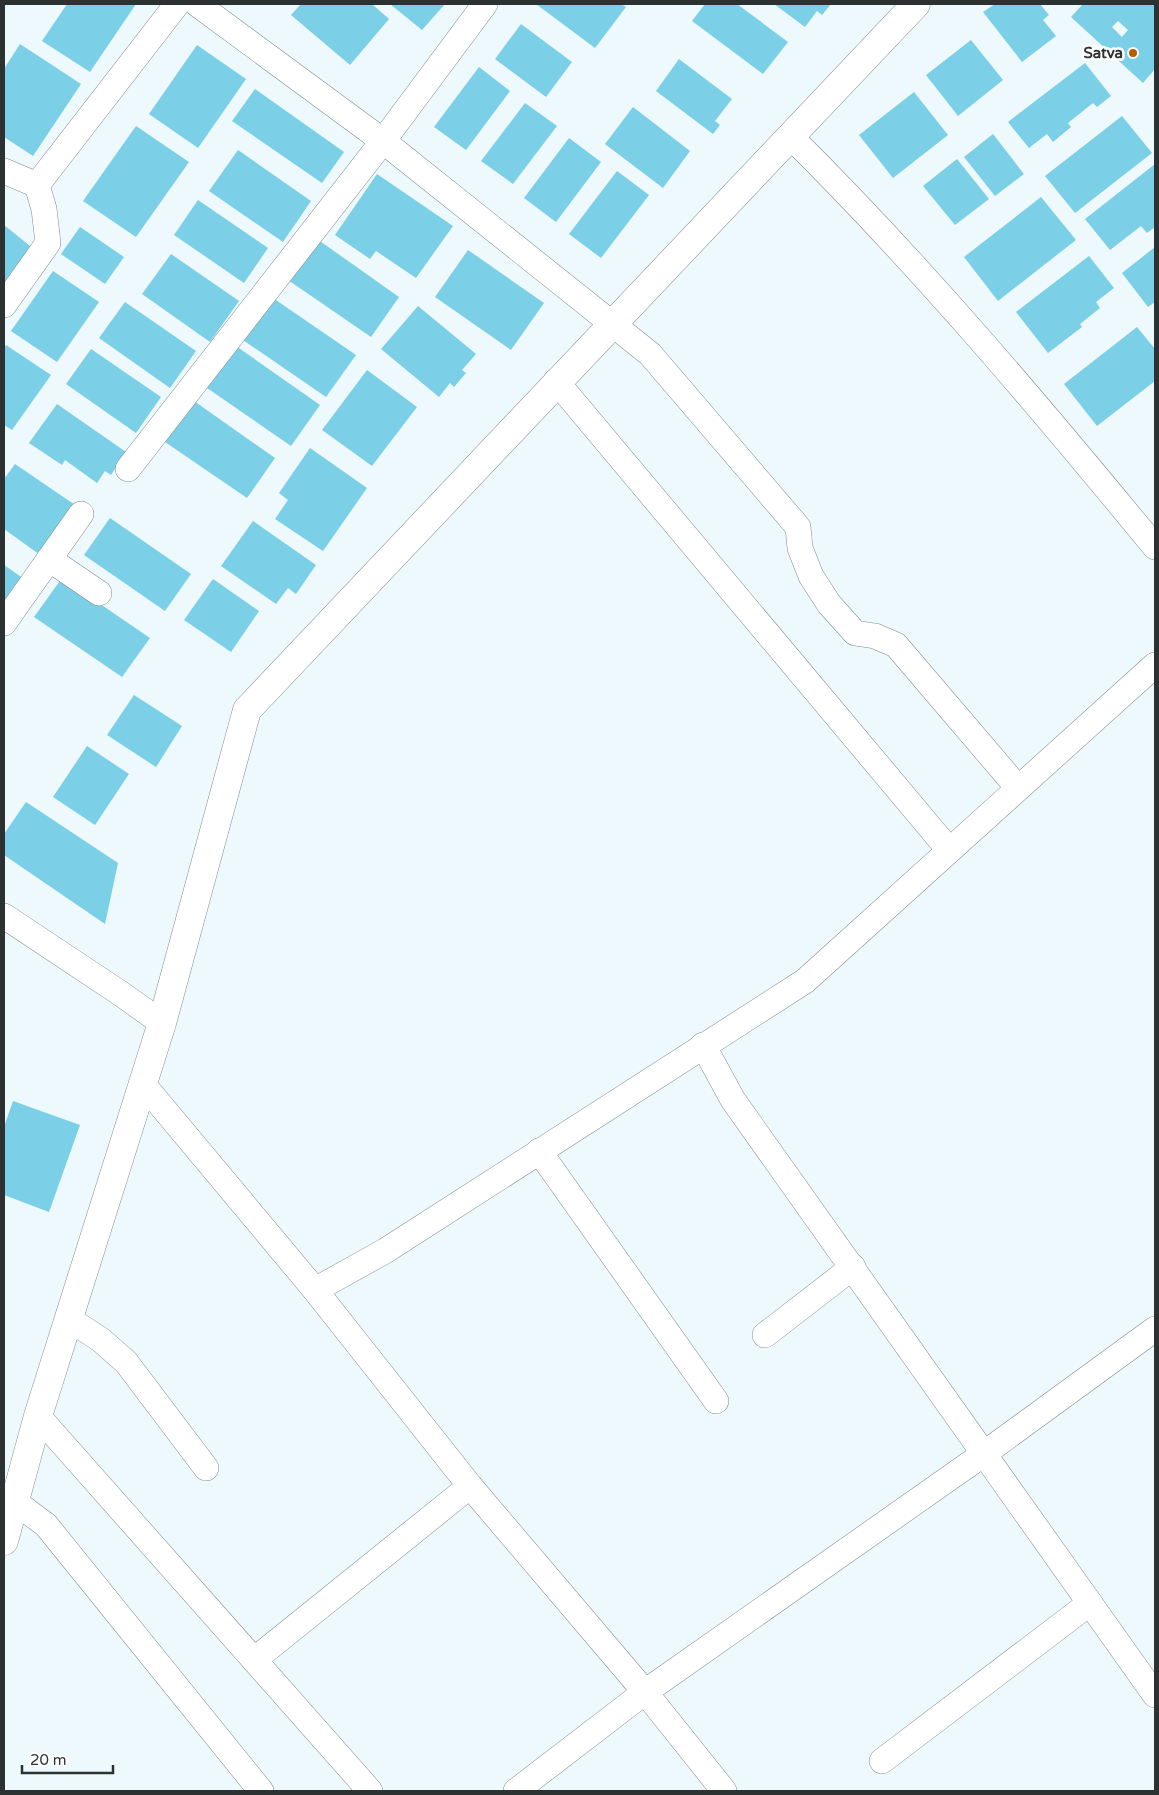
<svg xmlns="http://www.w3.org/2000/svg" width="1159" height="1795" font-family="'Varela Round',sans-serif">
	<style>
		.building { fill: #7bcfe6; fill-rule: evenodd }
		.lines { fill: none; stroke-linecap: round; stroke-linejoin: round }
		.street-casing { stroke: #818c8f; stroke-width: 26 }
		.secondary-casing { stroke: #818c8f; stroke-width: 29 }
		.street { stroke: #fff; stroke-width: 25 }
		.secondary { stroke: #fff; stroke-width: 28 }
		.poi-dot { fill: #b85e00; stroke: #fff; stroke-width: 2 }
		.labels { text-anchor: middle; stroke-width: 5; stroke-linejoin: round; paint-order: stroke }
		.poi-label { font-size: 15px; font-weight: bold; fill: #2c3132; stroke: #fff; text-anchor: end }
	</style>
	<rect width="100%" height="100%" fill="#edf9fc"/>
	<g class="building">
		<path d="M 67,4 L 136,4 L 90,72 L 42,41 Z"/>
		<path d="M 301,4 L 372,4 L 389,19 L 350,65 L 291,15 Z"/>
		<path d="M 390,4 L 445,4 L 422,30 Z"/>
		<path d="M 536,4 L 621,4 L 626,7 L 595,48 Z"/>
		<path d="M 705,4 L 737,4 L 788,42 L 763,74 L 692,21 Z"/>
		<path d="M 774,4 L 831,4 L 822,15 L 817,11 L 805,27 Z"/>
		<path d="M 995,4 L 1040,4 L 1049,15 L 1043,20 L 1056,36 L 1022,62 L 983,12 Z"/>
		<path d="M 1083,4 L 1155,4 L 1155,69 L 1143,83 L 1071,17 ZM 1118,21 L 1128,30 L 1122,37 L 1112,27 Z"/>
		<path d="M 521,24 L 572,62 L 546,97 L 495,59 Z"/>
		<path d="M 971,40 L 1003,80 L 958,116 L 926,75 Z"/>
		<path d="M 20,44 L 81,84 L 33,156 L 4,137 L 4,69 Z"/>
		<path d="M 197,45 L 246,79 L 198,148 L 149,114 Z"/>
		<path d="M 679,59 L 732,99 L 715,121 L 720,125 L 713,134 L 656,91 Z"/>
		<path d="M 1085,63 L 1111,96 L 1097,107 L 1093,103 L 1068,123 L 1071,127 L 1053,142 L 1047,134 L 1029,148 L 1008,122 Z"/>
		<path d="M 479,67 L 510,91 L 466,150 L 434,127 Z"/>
		<path d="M 255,89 L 344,152 L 322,183 L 232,121 Z"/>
		<path d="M 914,92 L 948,135 L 893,178 L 859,135 Z"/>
		<path d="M 525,103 L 557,126 L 513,184 L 481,161 Z"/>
		<path d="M 633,107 L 690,151 L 663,188 L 605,144 Z"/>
		<path d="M 1122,116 L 1152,153 L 1075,213 L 1045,176 Z"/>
		<path d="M 136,126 L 189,162 L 136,237 L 83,201 Z"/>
		<path d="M 993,134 L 1024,174 L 995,196 L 964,157 Z"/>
		<path d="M 569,138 L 601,162 L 556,222 L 524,198 Z"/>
		<path d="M 238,150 L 311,201 L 283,242 L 209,191 Z"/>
		<path d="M 957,159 L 989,199 L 955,225 L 923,186 Z"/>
		<path d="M 1155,164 L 1155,227 L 1147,233 L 1141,226 L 1110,250 L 1085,219 Z"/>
		<path d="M 617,171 L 649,195 L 601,258 L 569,234 Z"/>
		<path d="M 377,174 L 453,226 L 416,278 L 376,251 L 370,259 L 335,235 Z"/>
		<path d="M 1041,197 L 1076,240 L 998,301 L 964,257 Z"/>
		<path d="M 198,200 L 268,248 L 244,283 L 174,235 Z"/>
		<path d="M 4,225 L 35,250 L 4,289 Z"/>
		<path d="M 80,227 L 124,257 L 105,284 L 61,254 Z"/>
		<path d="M 317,239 L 399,297 L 371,337 L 288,280 Z"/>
		<path d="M 1155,247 L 1155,302 L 1148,307 L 1122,273 Z"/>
		<path d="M 468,250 L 544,303 L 511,350 L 435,297 Z"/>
		<path d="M 171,254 L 239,301 L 210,342 L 142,294 Z"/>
		<path d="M 1089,256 L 1114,288 L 1096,302 L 1100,308 L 1080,324 L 1082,327 L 1048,353 L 1016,312 Z"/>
		<path d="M 53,271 L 99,302 L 57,362 L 11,331 Z"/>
		<path d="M 270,296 L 356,355 L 326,397 L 240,338 Z"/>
		<path d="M 125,302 L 196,351 L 170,388 L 99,338 Z"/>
		<path d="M 418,306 L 476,354 L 462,370 L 466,373 L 454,387 L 450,383 L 439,397 L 381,349 Z"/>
		<path d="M 1137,327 L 1155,349 L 1155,381 L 1097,426 L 1064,384 Z"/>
		<path d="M 6,345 L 51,375 L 12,430 L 4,425 L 4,348 Z"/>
		<path d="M 236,346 L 320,405 L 291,446 L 207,388 Z"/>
		<path d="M 91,349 L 161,397 L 136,433 L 66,384 Z"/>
		<path d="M 367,370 L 417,407 L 372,466 L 322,430 Z"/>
		<path d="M 194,401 L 275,458 L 247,498 L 165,442 Z"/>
		<path d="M 57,404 L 126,452 L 111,475 L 105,471 L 97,483 L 65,460 L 62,465 L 29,443 Z"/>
		<path d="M 310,448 L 367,488 L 323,551 L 275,519 L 288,500 L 279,493 Z"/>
		<path d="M 15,464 L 78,507 L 43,557 L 4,529 L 4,479 Z"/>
		<path d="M 110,518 L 191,574 L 165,611 L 84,555 Z"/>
		<path d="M 253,521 L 316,565 L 296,594 L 288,588 L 276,604 L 221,566 Z"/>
		<path d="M 4,565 L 27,581 L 4,611 Z"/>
		<path d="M 62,578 L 150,638 L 122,677 L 34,617 Z"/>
		<path d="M 213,579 L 259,611 L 231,652 L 184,620 Z"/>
		<path d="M 134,695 L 182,726 L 156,767 L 107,735 Z"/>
		<path d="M 87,746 L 129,774 L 95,825 L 53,797 Z"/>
		<path d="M 26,802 L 118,863 L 105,924 L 4,855 L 4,834 Z"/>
		<path d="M 13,1101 L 80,1125 L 49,1212 L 4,1195 L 4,1127 Z"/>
	</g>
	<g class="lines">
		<defs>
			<g id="street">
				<path d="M 197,4 L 383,141 L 650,354 L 798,527 L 800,548 L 811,576 L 829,604 L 855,633 L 875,636 L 896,645 L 1018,788"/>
				<path d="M 791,137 C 921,266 1039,406 1155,547"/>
				<path d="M 4,171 L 37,185"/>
				<path d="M 4,305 L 48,243 L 44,209 L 37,185 L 177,4"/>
				<path d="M 556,381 L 949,850"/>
				<path d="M 128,469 L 383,141 L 485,4"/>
				<path d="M 49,559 L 99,593"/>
				<path d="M 4,623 L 81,514"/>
				<path d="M 4,916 L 120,993 L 162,1023"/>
				<path d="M 703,1045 L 733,1100 L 1155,1695"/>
				<path d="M 143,1084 L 315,1290 L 385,1251 L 805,981 L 1155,665"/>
				<path d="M 539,1151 L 716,1401"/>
				<path d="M 315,1290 L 470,1486 L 645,1692 L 724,1791"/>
				<path d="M 69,1319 L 101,1340 L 126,1362 L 206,1468"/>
				<path d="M 765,1335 L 853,1267"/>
				<path d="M 38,1416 L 370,1791"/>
				<path d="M 15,1502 L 46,1525 L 261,1791"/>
				<path d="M 254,1660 L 470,1486"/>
				<path d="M 882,1761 L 1090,1603"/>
				<path d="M 516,1791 L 645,1692 L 985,1453 L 1155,1329"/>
			</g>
			<path id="secondary" d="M 4,1541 L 38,1416 L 162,1023 L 247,710 L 916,4"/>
		</defs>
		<use href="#street" class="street-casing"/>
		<use href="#secondary" class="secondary-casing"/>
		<use href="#street" class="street"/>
		<use href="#secondary" class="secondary"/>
	</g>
	<circle class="poi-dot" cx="1133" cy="53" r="5"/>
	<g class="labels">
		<g class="poi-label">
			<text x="1123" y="58">Satva</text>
		</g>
	</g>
	<rect width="1159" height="1795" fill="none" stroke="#2c3132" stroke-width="10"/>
	<path d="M22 1765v8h91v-8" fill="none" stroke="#2c3132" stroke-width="2.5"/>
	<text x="30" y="1765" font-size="15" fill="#2c3132" stroke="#ffffff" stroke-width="4" paint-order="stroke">20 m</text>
</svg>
